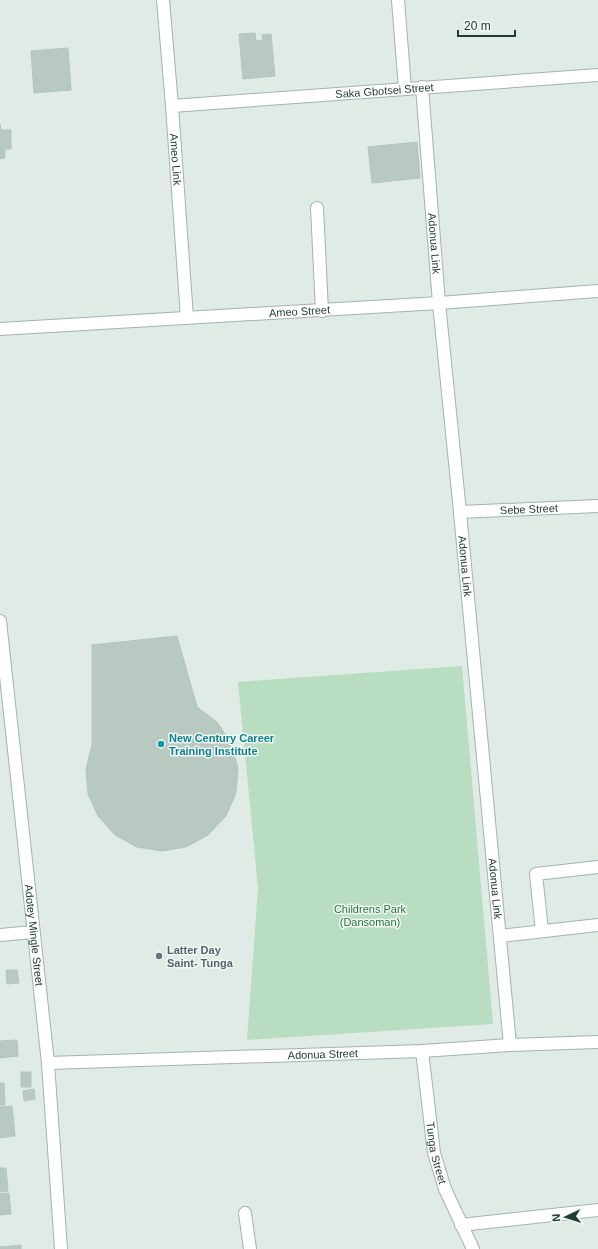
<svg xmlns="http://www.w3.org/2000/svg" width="598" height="1249" font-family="Arial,sans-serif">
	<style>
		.green { fill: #b9ddc0 }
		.building { fill: #b8c9c1; stroke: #b3c5bc }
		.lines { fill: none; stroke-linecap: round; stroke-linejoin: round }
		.minor-casing { stroke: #a3b3ad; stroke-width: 14 }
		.minor { stroke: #fff; stroke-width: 12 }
		.culture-dot { fill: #0f9aa8; stroke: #f1f8f4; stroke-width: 1.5 }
		.worship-dot { fill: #6b7280; stroke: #f1f8f4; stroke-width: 1.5 }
		.labels { text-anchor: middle; stroke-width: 3; stroke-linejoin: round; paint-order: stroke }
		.street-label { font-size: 11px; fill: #213c33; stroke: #f1f8f4 }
		.culture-label { font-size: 11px; font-weight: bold; fill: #0d838f; stroke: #f1f8f4; text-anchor: start }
		.park-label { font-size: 11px; fill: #2b7343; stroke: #f1f8f4 }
		.worship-label { font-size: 11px; font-weight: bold; fill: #5b616d; stroke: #f1f8f4; text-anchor: start }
	</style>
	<rect width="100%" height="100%" fill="#e0ebe6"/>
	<path class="green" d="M 462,666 L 493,1024 L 247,1040 L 258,888 L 238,682 Z"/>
	<g class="building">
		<path d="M 255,33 L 256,41 L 263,40 L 262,35 L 271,34 L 275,76 L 243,79 L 239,34 Z"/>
		<path d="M 68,48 L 71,90 L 34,93 L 31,51 Z"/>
		<path d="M 0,124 L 1,130 L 11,130 L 11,149 L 5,149 L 5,158 L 0,159 Z"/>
		<path d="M 417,142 L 420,178 L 372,183 L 368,147 Z"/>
		<path d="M 177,636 L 197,707 L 217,722 L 231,743 L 238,768 L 236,793 L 226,816 L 208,835 L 186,847 L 162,851 L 137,847 L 115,835 L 98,816 L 88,794 L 86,769 L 92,744 L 92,645 Z"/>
		<path d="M 6,970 L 17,970 L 19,983 L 7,984 Z"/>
		<path d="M 17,1040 L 18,1056 L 0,1058 L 0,1041 Z"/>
		<rect x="21" y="1072" width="10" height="15"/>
		<path d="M 0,1083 L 4,1083 L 5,1105 L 0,1105 Z"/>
		<path d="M 34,1089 L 35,1099 L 24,1101 L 23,1091 Z"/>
		<path d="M 12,1106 L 15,1136 L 0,1138 L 0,1107 Z"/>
		<path d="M 0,1168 L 6,1168 L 8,1191 L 0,1192 Z"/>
		<path d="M 9,1193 L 11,1214 L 0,1215 L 0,1194 Z"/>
		<path d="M 21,1245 L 21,1249 L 0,1249 L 0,1247 Z"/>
	</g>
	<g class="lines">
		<defs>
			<g id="minor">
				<path id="s1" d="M 163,0 L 172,106 L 187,318"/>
				<path d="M 398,0 L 405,89"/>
				<path id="s2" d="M 422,87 L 439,303 L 460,512 L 510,1045"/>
				<path id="s3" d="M 172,106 L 598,75"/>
				<path d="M 317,208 L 322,311"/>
				<path id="s4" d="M 0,329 L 439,303 L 598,291"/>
				<path id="s5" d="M 460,512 L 598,506"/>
				<path id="s6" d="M 0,621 L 48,1063 L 61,1249"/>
				<path d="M 542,931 L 536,874 L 598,867"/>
				<path d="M 0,935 L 33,932"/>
				<path d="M 500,936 L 598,925"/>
				<path id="s7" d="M 422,1051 L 434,1153 L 445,1189 L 473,1249"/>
				<path id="s8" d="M 48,1063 L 422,1051 L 510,1045 L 598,1042"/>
				<path d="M 245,1213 L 250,1249"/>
				<path d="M 461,1225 L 598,1210"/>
			</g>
		</defs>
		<use href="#minor" class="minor-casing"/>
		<use href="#minor" class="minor"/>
	</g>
	<circle class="culture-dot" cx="161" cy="744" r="4"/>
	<circle class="worship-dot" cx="159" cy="956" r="4"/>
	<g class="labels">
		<g class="street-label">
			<text dy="4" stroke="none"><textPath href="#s3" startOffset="213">Saka Gbotsei Street</textPath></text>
			<text dy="4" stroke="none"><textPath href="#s1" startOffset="160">Ameo Link</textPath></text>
			<text dy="4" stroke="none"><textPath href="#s2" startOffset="157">Adonua Link</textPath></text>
			<text dy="4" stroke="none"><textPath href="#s4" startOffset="300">Ameo Street</textPath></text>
			<text dy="4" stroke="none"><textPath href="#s5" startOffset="69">Sebe Street</textPath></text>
			<text dy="4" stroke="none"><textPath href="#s2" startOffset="481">Adonua Link</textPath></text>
			<text dy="4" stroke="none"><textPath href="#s2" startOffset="805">Adonua Link</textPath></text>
			<text dy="4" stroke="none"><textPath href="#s6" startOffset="316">Adotey Mingle Street</textPath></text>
			<text dy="4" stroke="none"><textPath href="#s8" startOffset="275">Adonua Street</textPath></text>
			<text dy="4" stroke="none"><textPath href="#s7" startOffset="103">Tunga Street</textPath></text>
		</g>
		<g class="culture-label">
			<text x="169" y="742">New Century Career<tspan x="169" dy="13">Training Institute</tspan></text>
		</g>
		<g class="park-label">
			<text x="370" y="913">Childrens Park<tspan x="370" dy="13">(Dansoman)</tspan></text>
		</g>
		<g class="worship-label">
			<text x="167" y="954">Latter Day<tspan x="167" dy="13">Saint- Tunga</tspan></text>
		</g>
	</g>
	<g transform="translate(566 1217) rotate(266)" stroke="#f1f8f4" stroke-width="3" paint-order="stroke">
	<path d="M0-3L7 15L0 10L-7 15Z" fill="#213c33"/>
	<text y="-6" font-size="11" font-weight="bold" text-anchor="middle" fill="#213c33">N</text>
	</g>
	<path d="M458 30v6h57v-6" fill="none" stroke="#213c33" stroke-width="2"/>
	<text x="464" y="30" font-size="12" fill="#213c33" stroke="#f1f8f4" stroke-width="3" paint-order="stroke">20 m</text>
</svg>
